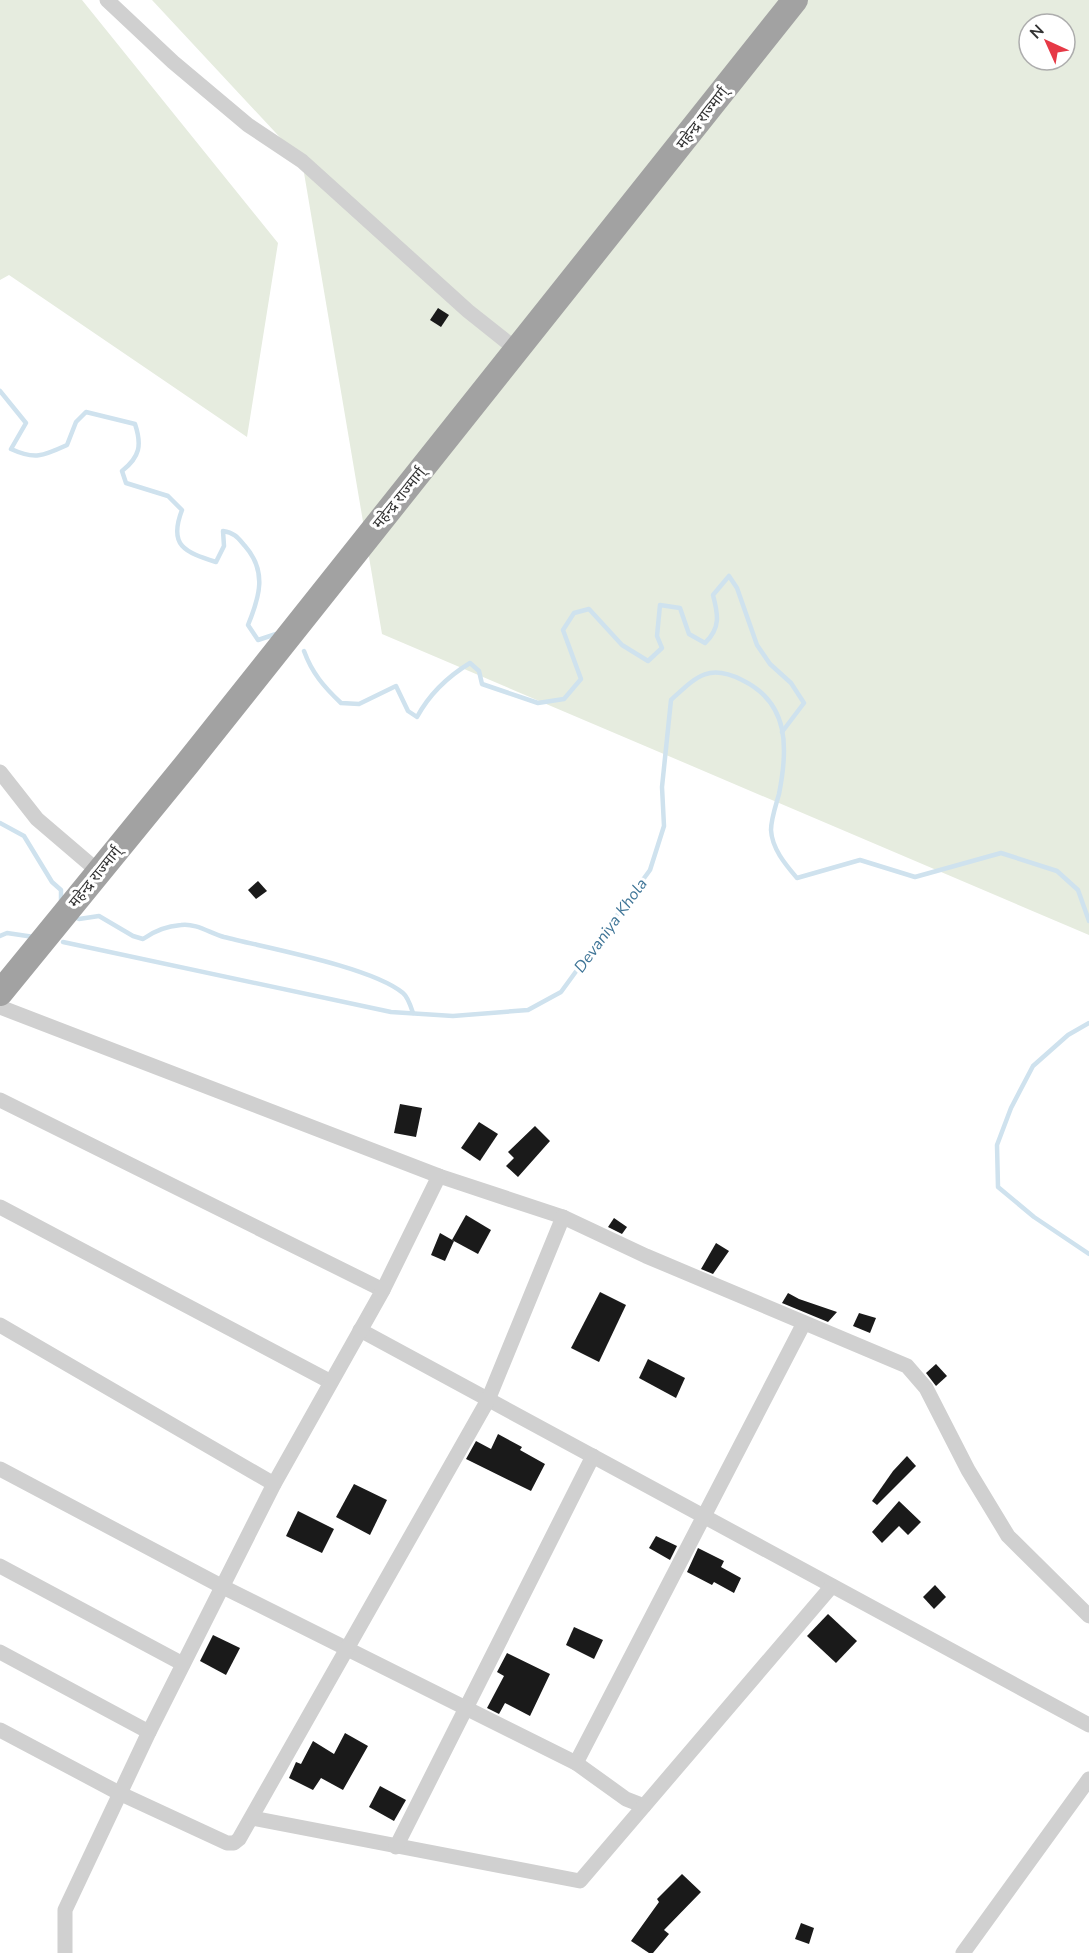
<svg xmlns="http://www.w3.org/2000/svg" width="1089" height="1953" font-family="'Nunito Sans','Noto Sans Devanagari',sans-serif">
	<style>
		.green { fill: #e6ecdf; fill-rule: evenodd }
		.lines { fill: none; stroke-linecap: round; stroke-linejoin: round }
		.stream { stroke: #cfe2ee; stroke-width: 4.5 }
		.building { fill: #1a1a1a }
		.minor { stroke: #d0d0d0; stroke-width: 15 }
		.trunk { stroke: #a2a2a2; stroke-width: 26 }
		.labels { text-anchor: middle; stroke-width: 6; stroke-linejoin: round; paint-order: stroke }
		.street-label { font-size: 15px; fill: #333; stroke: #fff }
		.water-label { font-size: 16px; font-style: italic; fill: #3f7597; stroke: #fff }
	</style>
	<rect width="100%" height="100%" fill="#fff"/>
	<g class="green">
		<path d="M 0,0 L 82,0 L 278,243 L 247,437 L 9,275 L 0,280 Z"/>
		<path d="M 152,0 L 1089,0 L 1089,935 L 382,634 L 302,161 ZM 1029,24 L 1065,24 L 1065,60 L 1029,60 Z"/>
	</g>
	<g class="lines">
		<g class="stream">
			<path d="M 0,391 L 26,423 L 11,449 C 35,460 43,456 67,445 L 76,422 L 86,412 L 135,424 C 142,445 140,457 122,471 L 126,483 L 168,496 L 182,510 C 168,546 185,552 216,562 L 224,546 L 223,531 C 235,533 238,538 245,546 C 267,571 260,596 248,625 L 258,640 L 276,634"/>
			<path d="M 304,651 C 312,673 324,687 341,703 L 359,704 L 396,686 L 408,711 L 417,717 C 430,693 447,677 470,663 L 479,671 L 482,684 L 538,703 L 564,699 L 581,679 L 563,630 L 574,613 L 589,609 L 622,645 L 648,661 L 662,648 L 657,636 L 660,605 L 680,608 L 689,634 L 705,643 C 721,628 718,614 713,595 L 729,576 L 737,588 L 757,645 L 770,664 L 791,683 L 804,703 L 782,732"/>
			<path d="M 0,823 L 24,836 L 52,882 L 61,890 L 61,902"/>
			<path d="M 74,917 L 79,919 L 99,916 L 133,936 L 143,939 C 154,931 167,926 181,925 C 196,923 210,933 224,937 C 267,948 372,967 403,993 C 408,997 411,1007 413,1013"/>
			<path d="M 0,936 L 7,933 L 34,937"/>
			<path d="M 63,942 L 391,1012 L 453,1016 L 528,1010 L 561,992 L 650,870 L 664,826 L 662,787 L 671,700 C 696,677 708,663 742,680 C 790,703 788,749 779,794 C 776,805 771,819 771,830 C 772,849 786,865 797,878 L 860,860 L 915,877 L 1001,853 L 1057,871 L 1078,890 L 1089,921"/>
			<path d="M 1089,1023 L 1068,1035 L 1033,1066 L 1011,1108 L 997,1145 L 998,1187 L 1034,1217 L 1089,1254"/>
		</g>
	</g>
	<g class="building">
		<path d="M 438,308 L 449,315 L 441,327 L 430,320 Z"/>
		<path d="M 258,881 L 267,891 L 256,899 L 248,890 Z"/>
		<path d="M 400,1104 L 422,1108 L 416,1137 L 394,1133 Z"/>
		<path d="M 479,1122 L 498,1134 L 480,1161 L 461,1148 Z"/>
		<path d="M 535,1126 L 550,1141 L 518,1177 L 506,1166 L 514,1158 L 508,1152 Z"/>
		<path d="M 466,1215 L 491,1230 L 478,1254 L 452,1240 Z"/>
		<path d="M 614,1218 L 627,1227 L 622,1234 L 608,1227 Z"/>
		<path d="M 440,1233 L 454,1241 L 445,1261 L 431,1255 Z"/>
		<path d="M 716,1243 L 729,1251 L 713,1274 L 701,1269 Z"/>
		<path d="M 600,1292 L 626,1305 L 599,1362 L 571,1348 Z"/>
		<path d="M 788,1293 L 799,1299 L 837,1312 L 828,1322 L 782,1303 Z"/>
		<path d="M 859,1313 L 876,1318 L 870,1333 L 853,1326 Z"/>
		<path d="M 648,1359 L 685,1378 L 676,1398 L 639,1378 Z"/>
		<path d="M 936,1364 L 947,1376 L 936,1386 L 926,1373 Z"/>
		<path d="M 498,1434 L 522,1447 L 520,1450 L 545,1464 L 531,1491 L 466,1459 L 476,1441 L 491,1449 Z"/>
		<path d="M 907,1456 L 916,1466 L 877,1505 L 872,1501 L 893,1471 Z"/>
		<path d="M 354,1484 L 387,1500 L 370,1535 L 336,1517 Z"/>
		<path d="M 899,1501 L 921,1522 L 908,1535 L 899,1526 L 882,1543 L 872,1532 Z"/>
		<path d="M 298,1511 L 334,1529 L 322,1553 L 286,1536 Z"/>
		<path d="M 656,1536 L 677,1546 L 670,1560 L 649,1548 Z"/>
		<path d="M 698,1548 L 724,1561 L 721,1567 L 741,1578 L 734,1593 L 714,1582 L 712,1585 L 687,1572 Z"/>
		<path d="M 935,1585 L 946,1597 L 934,1609 L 923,1597 Z"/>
		<path d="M 828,1614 L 857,1641 L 836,1663 L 807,1636 Z"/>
		<path d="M 574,1627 L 603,1640 L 594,1659 L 566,1645 Z"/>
		<path d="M 213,1635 L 240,1648 L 226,1675 L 200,1661 Z"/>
		<path d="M 507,1653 L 550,1674 L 530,1716 L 505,1703 L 499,1714 L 487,1708 L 504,1676 L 497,1672 Z"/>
		<path d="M 345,1733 L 368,1746 L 343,1790 L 321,1778 L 313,1790 L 289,1778 L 296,1762 L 301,1764 L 313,1741 L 334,1754 Z"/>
		<path d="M 380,1786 L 406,1800 L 394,1821 L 369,1807 Z"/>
		<path d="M 682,1874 L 701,1892 L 664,1930 L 669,1934 L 653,1953 L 649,1953 L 631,1941 L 659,1902 L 657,1899 Z"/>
		<path d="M 801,1923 L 814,1928 L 809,1944 L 795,1939 Z"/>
	</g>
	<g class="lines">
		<g class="minor">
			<path d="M 107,0 L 173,62 L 248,125 L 302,161 L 468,311 L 517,350"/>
			<path d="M 0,772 L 37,819 L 99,872"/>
			<path d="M 0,1007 L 439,1176 L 563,1217 L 646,1256 L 907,1366 L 926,1388 L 968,1470 L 1008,1536 L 1089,1616"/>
			<path d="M 0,1100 L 383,1290"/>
			<path d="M 0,1207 L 331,1382"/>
			<path d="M 0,1325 L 274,1484"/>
			<path d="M 360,1330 L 1089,1725"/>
			<path d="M 0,1469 L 221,1586 L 576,1763 L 626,1799 L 644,1806"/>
			<path d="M 0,1566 L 183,1664"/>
			<path d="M 0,1652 L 149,1732 L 274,1484 L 383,1290 L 439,1176"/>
			<path d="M 0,1730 L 119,1793 L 227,1843 L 234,1843 L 239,1839 L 488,1400 L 563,1217"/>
			<path d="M 576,1763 L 804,1323"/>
			<path d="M 252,1818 L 580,1881 L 832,1586"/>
			<path d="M 396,1847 L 593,1456"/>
			<path d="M 65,1953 L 65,1910 L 149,1732"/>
			<path d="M 963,1953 L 1089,1779"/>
		</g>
		<path class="trunk" d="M 0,993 L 187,764 L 795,0"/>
	</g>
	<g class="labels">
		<g class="street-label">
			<text transform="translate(702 118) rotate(-52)" y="5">महेन्द्र राज्मार्ग्</text>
			<text transform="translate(399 498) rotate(-51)" y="5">महेन्द्र राज्मार्ग्</text>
			<text transform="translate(95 877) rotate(-51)" y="5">महेन्द्र राज्मार्ग्</text>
		</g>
		<g class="water-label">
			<text transform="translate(610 925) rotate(-54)" y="6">Devaniya Khola</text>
		</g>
	</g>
	<g transform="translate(1047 42) rotate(315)"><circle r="28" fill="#ffffff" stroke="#adadad" stroke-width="1.5"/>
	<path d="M0-4.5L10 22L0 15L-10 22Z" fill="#e63946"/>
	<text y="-9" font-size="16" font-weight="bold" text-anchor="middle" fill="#333333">N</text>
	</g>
</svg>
